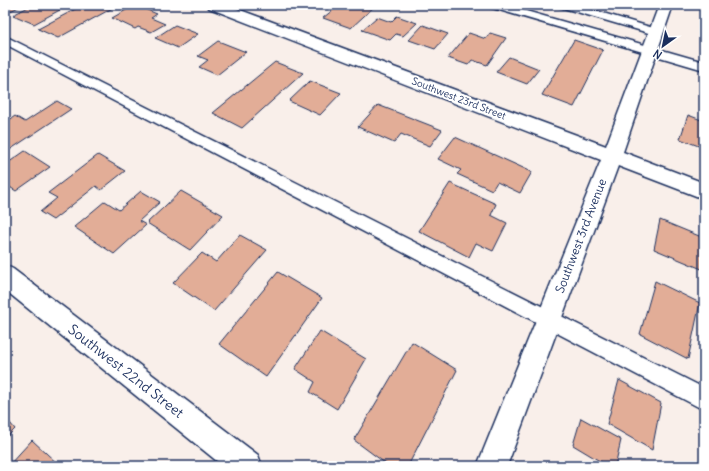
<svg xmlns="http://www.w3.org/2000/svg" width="709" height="471" font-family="Delius,sans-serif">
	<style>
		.building { fill: #e2ad97; stroke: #1b2f5e }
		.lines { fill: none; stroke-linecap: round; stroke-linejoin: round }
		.service-casing { stroke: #1b2f5e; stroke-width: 3 }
		.minor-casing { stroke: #1b2f5e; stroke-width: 3 }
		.service { fill: #fff; fill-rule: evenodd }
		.minor { fill: #fff; fill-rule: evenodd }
		.labels { text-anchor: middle; stroke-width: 4; stroke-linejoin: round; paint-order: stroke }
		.far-street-label { font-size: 10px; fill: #1b2f5e; stroke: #fff }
		.street-label { font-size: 12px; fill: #1b2f5e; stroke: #fff }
		.near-street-label { font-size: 14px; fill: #1b2f5e; stroke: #fff }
	</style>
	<rect width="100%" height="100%" fill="#f9efea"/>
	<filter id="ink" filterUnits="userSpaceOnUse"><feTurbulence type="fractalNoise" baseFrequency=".025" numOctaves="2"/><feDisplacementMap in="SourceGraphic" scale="8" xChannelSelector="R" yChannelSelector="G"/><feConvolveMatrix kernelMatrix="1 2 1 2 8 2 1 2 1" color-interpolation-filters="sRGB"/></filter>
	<g filter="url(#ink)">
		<g class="building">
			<path d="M 5,5 L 23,5 L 6,13 Z"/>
			<path d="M 32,5 L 69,5 L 34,24 L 13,15 Z"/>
			<path d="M 83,5 L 118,5 L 58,38 L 38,29 Z"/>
			<path d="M 135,5 L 157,14 L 151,18 L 165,24 L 151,32 L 138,27 L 135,29 L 112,18 Z"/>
			<path d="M 339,5 L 376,5 L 351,28 L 323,18 Z"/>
			<path d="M 397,16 L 417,23 L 403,36 L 396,34 L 390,40 L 362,30 L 377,17 L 391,22 Z"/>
			<path d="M 175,25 L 198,34 L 178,48 L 155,38 Z"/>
			<path d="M 423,25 L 448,34 L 435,49 L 409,40 Z"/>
			<path d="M 469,33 L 486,39 L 490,33 L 506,38 L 487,65 L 472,60 L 468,65 L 448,58 Z"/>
			<path d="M 574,40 L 603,50 L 574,107 L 542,95 Z"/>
			<path d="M 218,41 L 246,52 L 217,75 L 199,67 L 208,60 L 198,56 Z"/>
			<path d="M 509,57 L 539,69 L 527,84 L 496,72 Z"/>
			<path d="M 275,62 L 303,73 L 242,128 L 213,113 Z"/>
			<path d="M 310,81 L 341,93 L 320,115 L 289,101 Z"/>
			<path d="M 57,101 L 71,109 L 5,153 L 5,123 L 15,116 L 25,122 Z"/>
			<path d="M 378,105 L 442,130 L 430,146 L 401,134 L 394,143 L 358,127 Z"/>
			<path d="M 688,115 L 704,121 L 704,148 L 680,139 Z"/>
			<path d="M 455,137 L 532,172 L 520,193 L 497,182 L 492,190 L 457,174 L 461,170 L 438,159 Z"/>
			<path d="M 25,151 L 50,167 L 16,191 L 5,184 L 5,180 L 10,177 L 5,174 L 5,165 Z"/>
			<path d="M 98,155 L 125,171 L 101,190 L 96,186 L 53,220 L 40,212 L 57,198 L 48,193 Z"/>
			<path d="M 450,183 L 496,204 L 491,215 L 507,223 L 493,251 L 476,243 L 469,257 L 419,231 Z"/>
			<path d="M 141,191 L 160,202 L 139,221 L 146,225 L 114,254 L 74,227 L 105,201 L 119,210 Z"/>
			<path d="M 181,191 L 223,215 L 190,250 L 147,223 Z"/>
			<path d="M 660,220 L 704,238 L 704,270 L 654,249 Z"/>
			<path d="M 240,235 L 267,250 L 214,311 L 173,283 L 202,253 L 216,262 Z"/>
			<path d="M 278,272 L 322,298 L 266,377 L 219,344 Z"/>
			<path d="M 655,281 L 700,303 L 688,359 L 640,334 Z"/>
			<path d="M 320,331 L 366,359 L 337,409 L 310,392 L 315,382 L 295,369 Z"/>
			<path d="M 412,342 L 457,370 L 408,466 L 389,466 L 354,440 Z"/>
			<path d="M 619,380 L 661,403 L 652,450 L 607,424 Z"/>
			<path d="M 5,417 L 15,429 L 5,439 Z"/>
			<path d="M 581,418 L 621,440 L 615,466 L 608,466 L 573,445 Z"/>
			<path d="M 32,440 L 60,466 L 8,466 Z"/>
		</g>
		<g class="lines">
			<defs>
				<g id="service">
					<path d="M 488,5 L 505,5 L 704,62 L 704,70 L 489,7 Z"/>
					<path d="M 559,5 L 576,5 L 660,30 L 662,32 L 660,34 L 652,34 L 560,7 Z"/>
					<path d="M 5,36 L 704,388 L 704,410 L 5,44 Z"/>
				</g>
				<g id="minor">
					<path d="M 207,5 L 227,5 L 606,146 L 659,5 L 673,5 L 623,152 L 704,183 L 704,199 L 618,166 L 507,466 L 477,466 L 601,160 L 209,8 Z"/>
					<path d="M 5,265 L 13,269 L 258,455 L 262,466 L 223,466 L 5,290 Z"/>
				</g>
			</defs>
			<use href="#service" class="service-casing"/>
			<use href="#minor" class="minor-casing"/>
			<use href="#service" class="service"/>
			<use href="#minor" class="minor"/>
		</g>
	</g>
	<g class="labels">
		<g class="far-street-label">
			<text transform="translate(459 98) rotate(21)" y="4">Southwest 23rd Street</text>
		</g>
		<g class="street-label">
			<text transform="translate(581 236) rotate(-69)" y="4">Southwest 3rd Avenue</text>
		</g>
		<g class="near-street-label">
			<text transform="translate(126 371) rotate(38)" y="5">Southwest 22nd Street</text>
		</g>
	</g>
	<rect width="709" height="471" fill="none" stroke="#fff" stroke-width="20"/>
	<rect x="10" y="10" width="689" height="451" fill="none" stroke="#1b2f5e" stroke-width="1.5" filter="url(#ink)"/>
	<g transform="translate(663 46) rotate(213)" stroke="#ffffff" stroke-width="3" paint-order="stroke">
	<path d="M0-3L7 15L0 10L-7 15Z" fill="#1b2f5e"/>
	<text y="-6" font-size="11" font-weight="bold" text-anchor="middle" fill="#1b2f5e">N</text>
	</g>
</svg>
